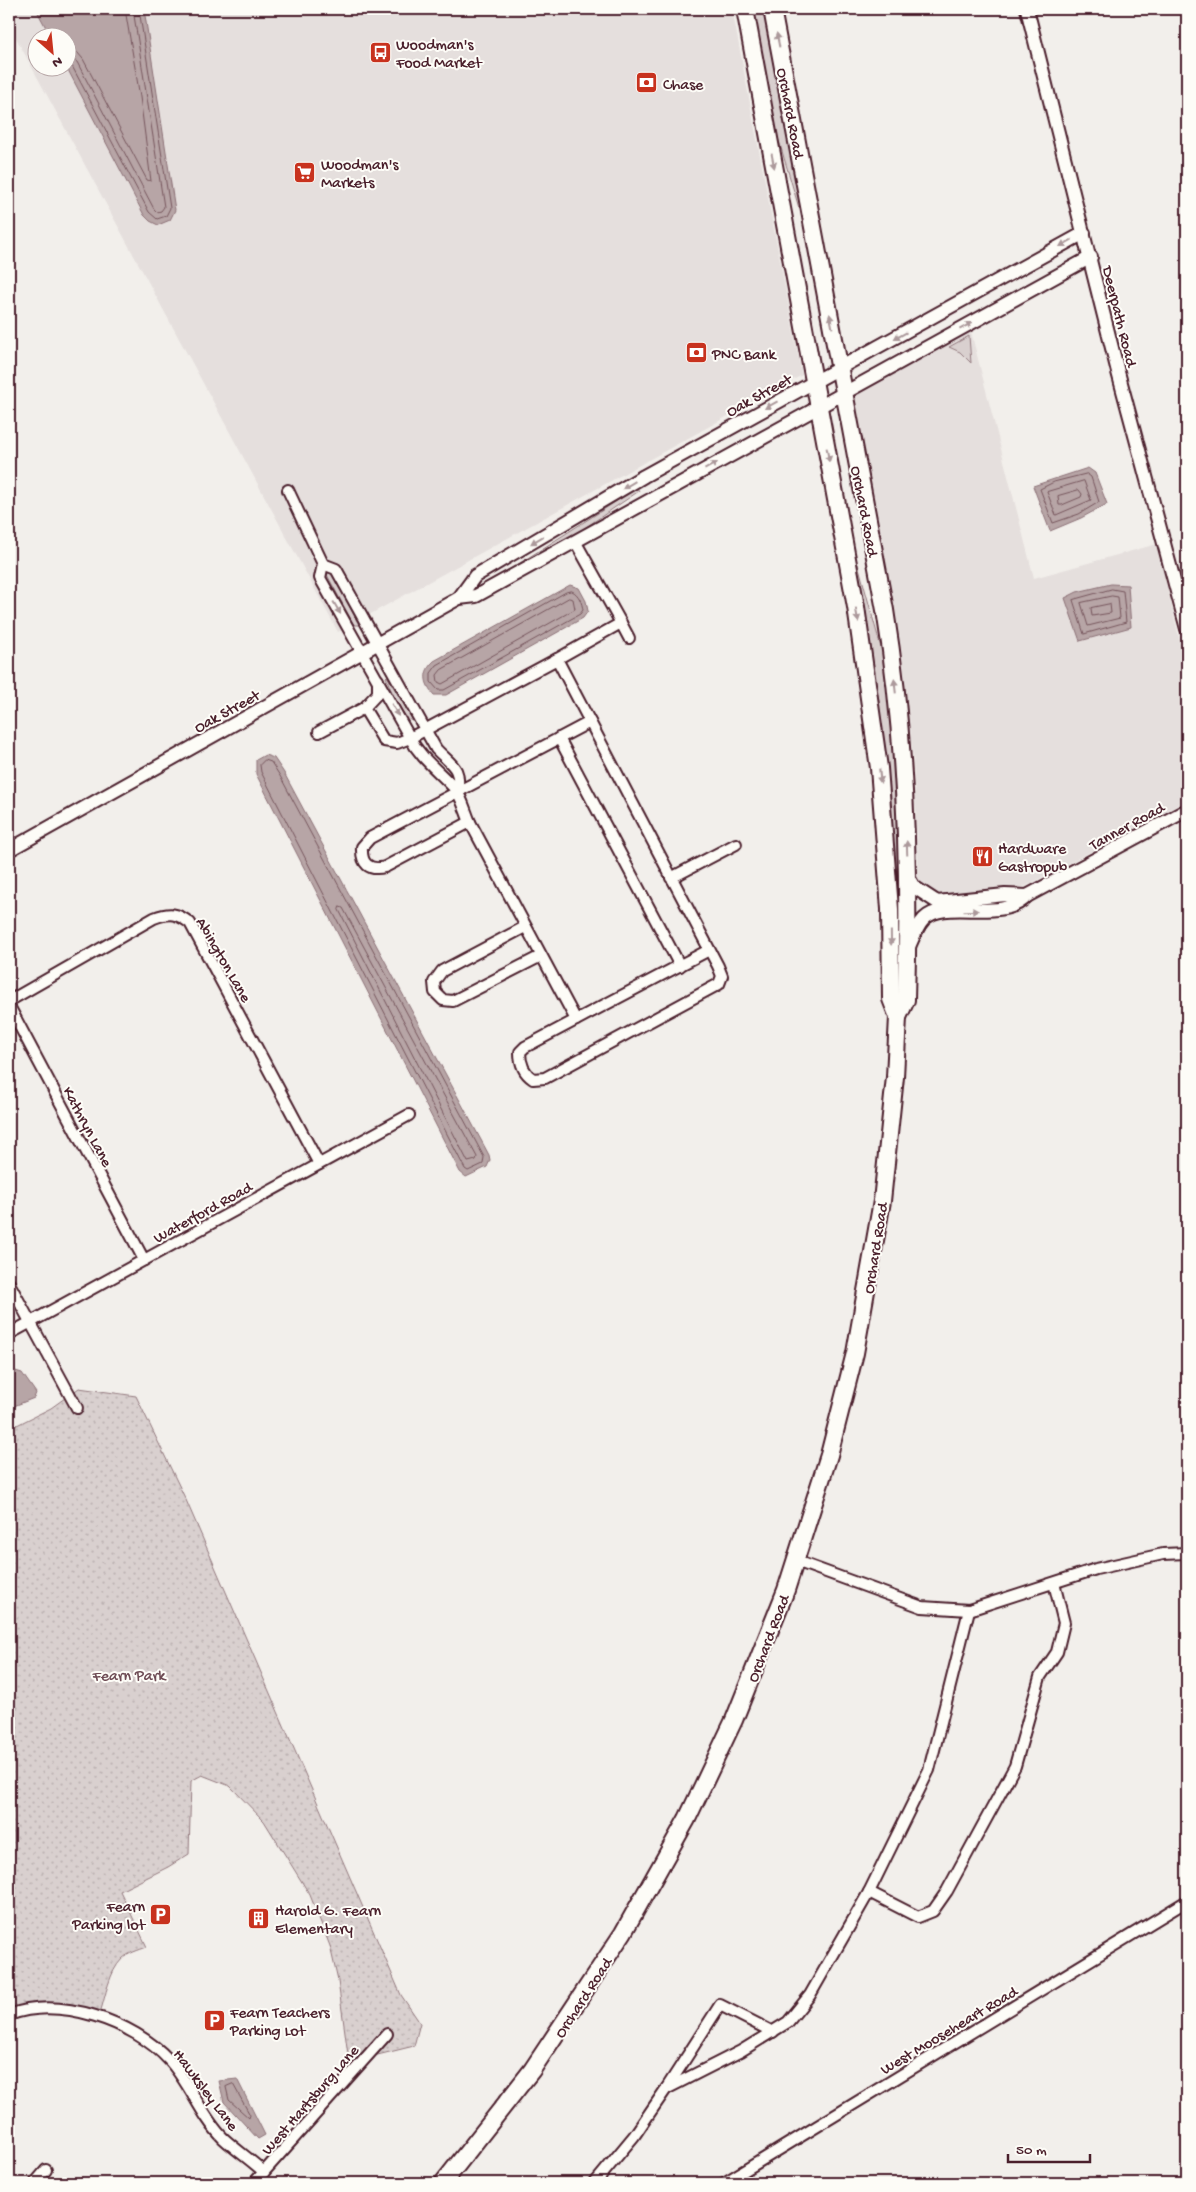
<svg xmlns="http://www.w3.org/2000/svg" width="1196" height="2192" font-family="'Gochi Hand',sans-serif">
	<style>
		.built { fill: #e5dfdd; fill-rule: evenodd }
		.green { fill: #d9d0cf; stroke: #92787d }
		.park { fill: url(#park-dots); stroke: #92787d }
		.water { fill: #b7a5a6; stroke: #8b6f75 }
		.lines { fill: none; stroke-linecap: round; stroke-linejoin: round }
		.shore { stroke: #76555c; stroke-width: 1 }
		.minor-casing { stroke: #4a1f2b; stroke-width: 14 }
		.tertiary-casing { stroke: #4a1f2b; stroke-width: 16 }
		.primary-casing { stroke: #4a1f2b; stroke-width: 20 }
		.minor { stroke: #fdfcf7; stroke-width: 10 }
		.tertiary { stroke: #fdfcf7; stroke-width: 12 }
		.primary { stroke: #fdfcf7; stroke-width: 16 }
		.oneway { fill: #ac999b }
		.labels { text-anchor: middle; stroke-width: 4; stroke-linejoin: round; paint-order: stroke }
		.poi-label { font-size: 16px; fill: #4a1f2b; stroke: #fdfcf7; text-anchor: start }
		.street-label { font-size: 16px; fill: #4a1f2b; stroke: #fdfcf7 }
		.park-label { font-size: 16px; fill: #6e4b54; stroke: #fdfcf7 }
	</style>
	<defs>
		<pattern id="park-dots" width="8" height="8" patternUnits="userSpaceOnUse" patternTransform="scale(1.25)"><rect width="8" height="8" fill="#d9d0cf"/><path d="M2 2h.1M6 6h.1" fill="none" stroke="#bcb2b2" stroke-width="1.8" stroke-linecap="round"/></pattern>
	</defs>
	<rect width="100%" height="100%" fill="#f2efeb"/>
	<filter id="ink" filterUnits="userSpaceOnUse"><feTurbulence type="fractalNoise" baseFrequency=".02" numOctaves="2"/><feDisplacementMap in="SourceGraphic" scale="10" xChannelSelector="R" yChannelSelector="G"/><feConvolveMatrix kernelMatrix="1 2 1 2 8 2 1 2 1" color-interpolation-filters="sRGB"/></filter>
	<g filter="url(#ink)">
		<g class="built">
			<path d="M 9,9 L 732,9 L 802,375 L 338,632 L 9,25 ZM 38,38 L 68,38 L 68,68 L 38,68 Z"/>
			<path d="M 970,328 L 1034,578 L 1157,544 L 1187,671 L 1187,800 L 1026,886 L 1011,891 L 939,896 L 920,887 L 916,878 L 918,860 L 913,755 L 849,395 Z"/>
		</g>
		<g class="green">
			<path d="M 751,9 L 766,9 L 802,208 L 799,208 L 770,111 Z"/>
			<path d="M 969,336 L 971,363 L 960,352 L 949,347 Z"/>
			<path d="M 637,488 L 639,491 L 564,542 L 481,588 Z"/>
			<path d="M 858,564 L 886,666 L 895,748 L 901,927 L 897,927 L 891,820 L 884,748 L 855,565 Z"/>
			<path d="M 328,570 L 331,570 L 359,625 L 354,625 L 326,573 Z"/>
			<path d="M 387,676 L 414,722 C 402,719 390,688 386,677 Z"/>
		</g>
		<path class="park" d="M 79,1388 L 136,1396 L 186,1500 L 401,1995 L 420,2023 L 414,2046 L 349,2062 L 338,1981 L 330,1946 L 310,1895 L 264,1821 L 230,1786 L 202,1775 L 191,1781 L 189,1854 L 168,1867 L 120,1891 L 147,1947 C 139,1950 128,1953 122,1959 C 109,1972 106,1995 100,2013 L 9,2012 L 9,1429 L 51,1408 Z"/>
		<g class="water">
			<path d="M 36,9 L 144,9 L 175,210 L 170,220 L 158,225 L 150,221 L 144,215 L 67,68 L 68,38 L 51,37 Z"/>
			<path d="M 1088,468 L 1095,473 L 1107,504 L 1081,518 L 1050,531 L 1033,486 Z"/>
			<path d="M 1111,584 L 1128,585 L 1131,627 L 1080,641 L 1065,598 L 1077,592 Z"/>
			<path d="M 570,585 L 579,588 L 586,601 L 588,611 L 583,618 L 446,695 L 434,695 C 424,683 422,672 434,661 Z"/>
			<path d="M 265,755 L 274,758 L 284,773 L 489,1155 L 490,1160 L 487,1167 L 466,1177 L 460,1172 L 256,774 L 256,760 Z"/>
			<path d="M 9,1369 L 22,1373 L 36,1393 L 34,1398 L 9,1408 Z"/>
			<path d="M 237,2079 L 265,2135 L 258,2139 L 224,2102 L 219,2081 Z"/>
		</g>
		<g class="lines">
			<g class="shore">
				<path d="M 68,48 L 77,52 L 83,59 L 147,180 L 151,181 L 140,97 L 125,9"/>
				<path d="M 68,56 L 77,62 L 154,209 L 157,212 L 161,211 L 164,207 L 133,9"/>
				<path d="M 68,63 L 72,66 L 149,212 L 157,219 L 166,216 L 170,208 L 139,9"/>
				<path d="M 1087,474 L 1091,477 L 1099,502 L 1079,514 L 1053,523 L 1040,489 L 1054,482 Z"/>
				<path d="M 1084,481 L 1091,500 L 1056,515 L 1047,492 Z"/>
				<path d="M 1079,490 L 1082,494 L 1081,497 L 1062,505 L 1059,505 L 1058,496 Z"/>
				<path d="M 1112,589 L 1123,591 L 1126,622 L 1084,634 L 1073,600 Z"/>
				<path d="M 572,591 C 579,594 582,603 583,610 L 580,614 L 444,690 L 438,690 L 431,682 L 431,673 L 437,665 L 566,592 Z"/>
				<path d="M 1112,596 L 1118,597 L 1120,618 L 1088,626 L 1081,603 Z"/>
				<path d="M 569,598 L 573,599 L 575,609 L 442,684 L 438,682 L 437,675 L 441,670 Z"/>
				<path d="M 1110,604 L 1111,613 L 1092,616 L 1091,608 Z"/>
				<path d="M 265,760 L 271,762 L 280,776 L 484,1157 L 483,1164 L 468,1171 L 465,1169 L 261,772 L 260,765 Z"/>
				<path d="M 340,907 L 343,908 L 477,1157 L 476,1160 L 468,1162 L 339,910 Z"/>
				<path d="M 233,2084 L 250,2115 L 249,2118 L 229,2100 L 226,2087 Z"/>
			</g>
			<defs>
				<g id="minor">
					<path d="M 288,490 L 323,564 L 320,578 L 410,738 C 421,759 440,772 456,790 C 462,798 466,813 470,822 L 576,1020 L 525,1047 L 520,1052 C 520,1063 524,1073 533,1079 L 545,1078 L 719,984 L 722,976 L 718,966 L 557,659 L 410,738 L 397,743 L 384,741 L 364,708"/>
					<path d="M 323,564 L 336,569 L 436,749 C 451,765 462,767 457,791"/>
					<path d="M 621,623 L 629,638"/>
					<path d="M 557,659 L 621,623 L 575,541"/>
					<path d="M 319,732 L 364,708 L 378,693 L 378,680"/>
					<path d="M 559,738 L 680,966"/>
					<path d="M 470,822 L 385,867 C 369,871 361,864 362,847 L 370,838 L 590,722"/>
					<path d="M 671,878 L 736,844"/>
					<path d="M 525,927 L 442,971 L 434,982 L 435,992 L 443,1000 L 453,1001 L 541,956"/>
					<path d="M 9,1001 L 154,918 C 170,912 177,913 190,923 L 319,1164"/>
					<path d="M 9,1006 L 144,1260"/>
					<path d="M 576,1020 L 709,950"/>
					<path d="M 9,1283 L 77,1408"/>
					<path d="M 9,1334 L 409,1115"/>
					<path d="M 796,1561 L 922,1607 L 969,1610 L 1096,1569 L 1163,1554 L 1187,1553"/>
					<path d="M 869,1892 L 929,1770 L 969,1610"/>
					<path d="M 9,2015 C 60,1996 133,2021 169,2060 C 190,2083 201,2116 223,2138 C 236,2150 251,2160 264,2172"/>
					<path d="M 666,2089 L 720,2005 L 773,2032"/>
					<path d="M 35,2183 L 46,2170"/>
					<path d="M 254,2183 L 387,2034"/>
					<path d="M 595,2183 L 634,2136 L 666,2089 L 741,2051 L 788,2022 L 810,1995 L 869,1892 L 918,1917 L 933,1911 L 947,1891 L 1015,1766 L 1040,1677 L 1057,1652 L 1064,1623 L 1054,1583"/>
					<path d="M 724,2183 L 1187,1901"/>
				</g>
				<g id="tertiary">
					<path d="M 1027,9 L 1118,372 L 1187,629"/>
					<path d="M 459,598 L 475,576 L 644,476 L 1084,233"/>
					<path d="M 9,850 L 459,598 L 476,596 L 1091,257"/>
					<path d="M 908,877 L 914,887 L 937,902 L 1005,895 L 1027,896"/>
					<path d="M 908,949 C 912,940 917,926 924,919 C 946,897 1001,924 1027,896 L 1187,810"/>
				</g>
				<g id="primary">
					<path d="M 772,9 L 885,610 C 906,739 910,869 906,1000 L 898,1017"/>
					<path d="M 443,2183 L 532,2070 L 623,1933 L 687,1819 L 734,1720 L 786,1590 L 829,1455 L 855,1353 L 882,1201 L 895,1077 L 898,1017 L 891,999 L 890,909 L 879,768 L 856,607 L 745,9"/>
				</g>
			</defs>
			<use href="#minor" class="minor-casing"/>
			<use href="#tertiary" class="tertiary-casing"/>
			<use href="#primary" class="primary-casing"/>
			<use href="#minor" class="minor"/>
			<use href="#tertiary" class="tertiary"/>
			<use href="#primary" class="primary"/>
		</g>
		<defs><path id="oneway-solid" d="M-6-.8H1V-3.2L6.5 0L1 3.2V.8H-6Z" transform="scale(1.25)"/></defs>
		<g class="oneway">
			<use href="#oneway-solid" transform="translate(778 40) rotate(-101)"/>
			<use href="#oneway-solid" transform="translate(773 161) rotate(79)"/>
			<use href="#oneway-solid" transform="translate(1066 243) rotate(151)"/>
			<use href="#oneway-solid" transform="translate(831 321) rotate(-101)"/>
			<use href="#oneway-solid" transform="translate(966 326) rotate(-29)"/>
			<use href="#oneway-solid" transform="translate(900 336) rotate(151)"/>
			<use href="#oneway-solid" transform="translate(771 405) rotate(151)"/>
			<use href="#oneway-solid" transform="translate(828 455) rotate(79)"/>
			<use href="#oneway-solid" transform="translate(711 466) rotate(-29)"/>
			<use href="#oneway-solid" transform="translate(629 485) rotate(149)"/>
			<use href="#oneway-solid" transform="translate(537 540) rotate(149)"/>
			<use href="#oneway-solid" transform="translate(337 608) rotate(60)"/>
			<use href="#oneway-solid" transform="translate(857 615) rotate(80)"/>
			<use href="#oneway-solid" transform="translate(895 686) rotate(-96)"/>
			<use href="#oneway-solid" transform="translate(395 710) rotate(61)"/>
			<use href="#oneway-solid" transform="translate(880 776) rotate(84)"/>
			<use href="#oneway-solid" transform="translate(907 848) rotate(-92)"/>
			<use href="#oneway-solid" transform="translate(971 911) rotate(-1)"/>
			<use href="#oneway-solid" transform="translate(891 938) rotate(89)"/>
		</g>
	</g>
	<defs>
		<symbol id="bus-square" viewBox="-11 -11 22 22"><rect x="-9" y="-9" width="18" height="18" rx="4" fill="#c8321e" stroke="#fdfcf7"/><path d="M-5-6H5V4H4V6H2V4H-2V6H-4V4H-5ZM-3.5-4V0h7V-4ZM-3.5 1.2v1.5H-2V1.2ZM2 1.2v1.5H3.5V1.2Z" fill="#fff"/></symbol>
		<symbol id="bank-square" viewBox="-11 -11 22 22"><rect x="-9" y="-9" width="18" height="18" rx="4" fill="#c8321e" stroke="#fdfcf7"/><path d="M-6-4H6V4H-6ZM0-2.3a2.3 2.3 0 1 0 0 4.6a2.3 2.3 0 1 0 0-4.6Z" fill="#fff"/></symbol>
		<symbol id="supermarket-square" viewBox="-11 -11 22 22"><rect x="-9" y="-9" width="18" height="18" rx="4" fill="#c8321e" stroke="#fdfcf7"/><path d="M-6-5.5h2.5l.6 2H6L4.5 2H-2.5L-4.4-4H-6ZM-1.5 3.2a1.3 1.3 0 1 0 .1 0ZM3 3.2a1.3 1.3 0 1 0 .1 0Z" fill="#fff"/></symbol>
		<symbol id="restaurant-square" viewBox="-11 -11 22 22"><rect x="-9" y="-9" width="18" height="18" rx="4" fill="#c8321e" stroke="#fdfcf7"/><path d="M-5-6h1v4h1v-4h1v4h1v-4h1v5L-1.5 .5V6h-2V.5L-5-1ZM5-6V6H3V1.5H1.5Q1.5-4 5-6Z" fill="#fff"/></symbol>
		<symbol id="parking-square" viewBox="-11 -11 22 22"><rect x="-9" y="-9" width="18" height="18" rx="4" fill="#c8321e" stroke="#fdfcf7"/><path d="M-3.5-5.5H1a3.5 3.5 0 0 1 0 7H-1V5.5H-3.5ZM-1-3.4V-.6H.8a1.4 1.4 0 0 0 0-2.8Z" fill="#fff"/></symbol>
		<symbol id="building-square" viewBox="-11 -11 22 22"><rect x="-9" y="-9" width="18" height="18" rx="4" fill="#c8321e" stroke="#fdfcf7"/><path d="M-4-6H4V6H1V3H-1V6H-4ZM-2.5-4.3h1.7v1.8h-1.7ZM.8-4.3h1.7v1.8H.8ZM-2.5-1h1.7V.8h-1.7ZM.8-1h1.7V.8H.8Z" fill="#fff"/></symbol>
	</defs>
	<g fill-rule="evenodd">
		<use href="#bus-square" x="368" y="40" width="25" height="25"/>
		<use href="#bank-square" x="634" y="70" width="25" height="25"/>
		<use href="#supermarket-square" x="292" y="160" width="25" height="25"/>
		<use href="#bank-square" x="684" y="340" width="25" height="25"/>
		<use href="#restaurant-square" x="970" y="844" width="25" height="25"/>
		<use href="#parking-square" x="148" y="1902" width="25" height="25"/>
		<use href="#building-square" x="246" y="1906" width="25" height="25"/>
		<use href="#parking-square" x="202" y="2008" width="25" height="25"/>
	</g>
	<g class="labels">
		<g class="poi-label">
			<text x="396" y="49">Woodman's<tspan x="396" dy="18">Food Market</tspan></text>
			<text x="663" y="89">Chase</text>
			<text x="321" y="169">Woodman's<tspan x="321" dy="18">Markets</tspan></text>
			<text x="712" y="359">PNC Bank</text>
			<text x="998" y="853">Hardware<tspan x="998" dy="18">Gastropub</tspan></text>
			<text x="145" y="1911" text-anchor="end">Fearn<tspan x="145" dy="18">Parking lot</tspan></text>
			<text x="275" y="1915">Harold G. Fearn<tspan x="275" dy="18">Elementary</tspan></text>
			<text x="230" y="2017">Fearn Teachers<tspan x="230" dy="18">Parking Lot</tspan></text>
		</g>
		<g class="street-label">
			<text transform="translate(792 113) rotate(79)" y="6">Orchard Road</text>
			<text transform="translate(1121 316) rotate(76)" y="6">Deerpath Road</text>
			<text transform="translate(758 394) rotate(-29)" y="6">Oak Street</text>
			<text transform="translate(866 511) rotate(79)" y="6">Orchard Road</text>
			<text transform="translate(226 710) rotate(-29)" y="6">Oak Street</text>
			<text transform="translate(1126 825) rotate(-29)" y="6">Tanner Road</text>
			<text transform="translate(225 959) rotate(60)" y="6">Abington Lane</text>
			<text transform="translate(89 1126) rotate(62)" y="6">Kathryn Lane</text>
			<text transform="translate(202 1211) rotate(-29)" y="6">Waterford Road</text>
			<text transform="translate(874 1248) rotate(-81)" y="6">Orchard Road</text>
			<text transform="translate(767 1638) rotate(-69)" y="6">Orchard Road</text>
			<text transform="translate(582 1997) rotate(-57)" y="6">Orchard Road</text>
			<text transform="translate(948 2029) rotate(-31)" y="6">West Mooseheart Road</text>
			<text transform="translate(207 2089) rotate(53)" y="6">Hawksley Lane</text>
			<text transform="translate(309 2099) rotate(-49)" y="6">West Hartsburg Lane</text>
		</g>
		<g class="park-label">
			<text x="129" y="1680">Fearn Park</text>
		</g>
	</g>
	<rect width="1196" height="2192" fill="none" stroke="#fdfcf7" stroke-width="30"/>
	<rect x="15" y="15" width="1166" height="2162" fill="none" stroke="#4a1f2b" stroke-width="2" filter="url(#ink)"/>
	<g transform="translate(52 52) rotate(153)"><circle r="24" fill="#fdfcf7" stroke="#b5a4a5"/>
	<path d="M0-4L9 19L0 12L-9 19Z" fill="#c8321e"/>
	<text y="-8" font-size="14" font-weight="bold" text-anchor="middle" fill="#4a1f2b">N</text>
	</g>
	<path d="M1008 2154v8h82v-8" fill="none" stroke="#4a1f2b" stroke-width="2.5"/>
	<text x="1016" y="2154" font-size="15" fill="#4a1f2b" stroke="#fdfcf7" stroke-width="4" paint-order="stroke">50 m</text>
</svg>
